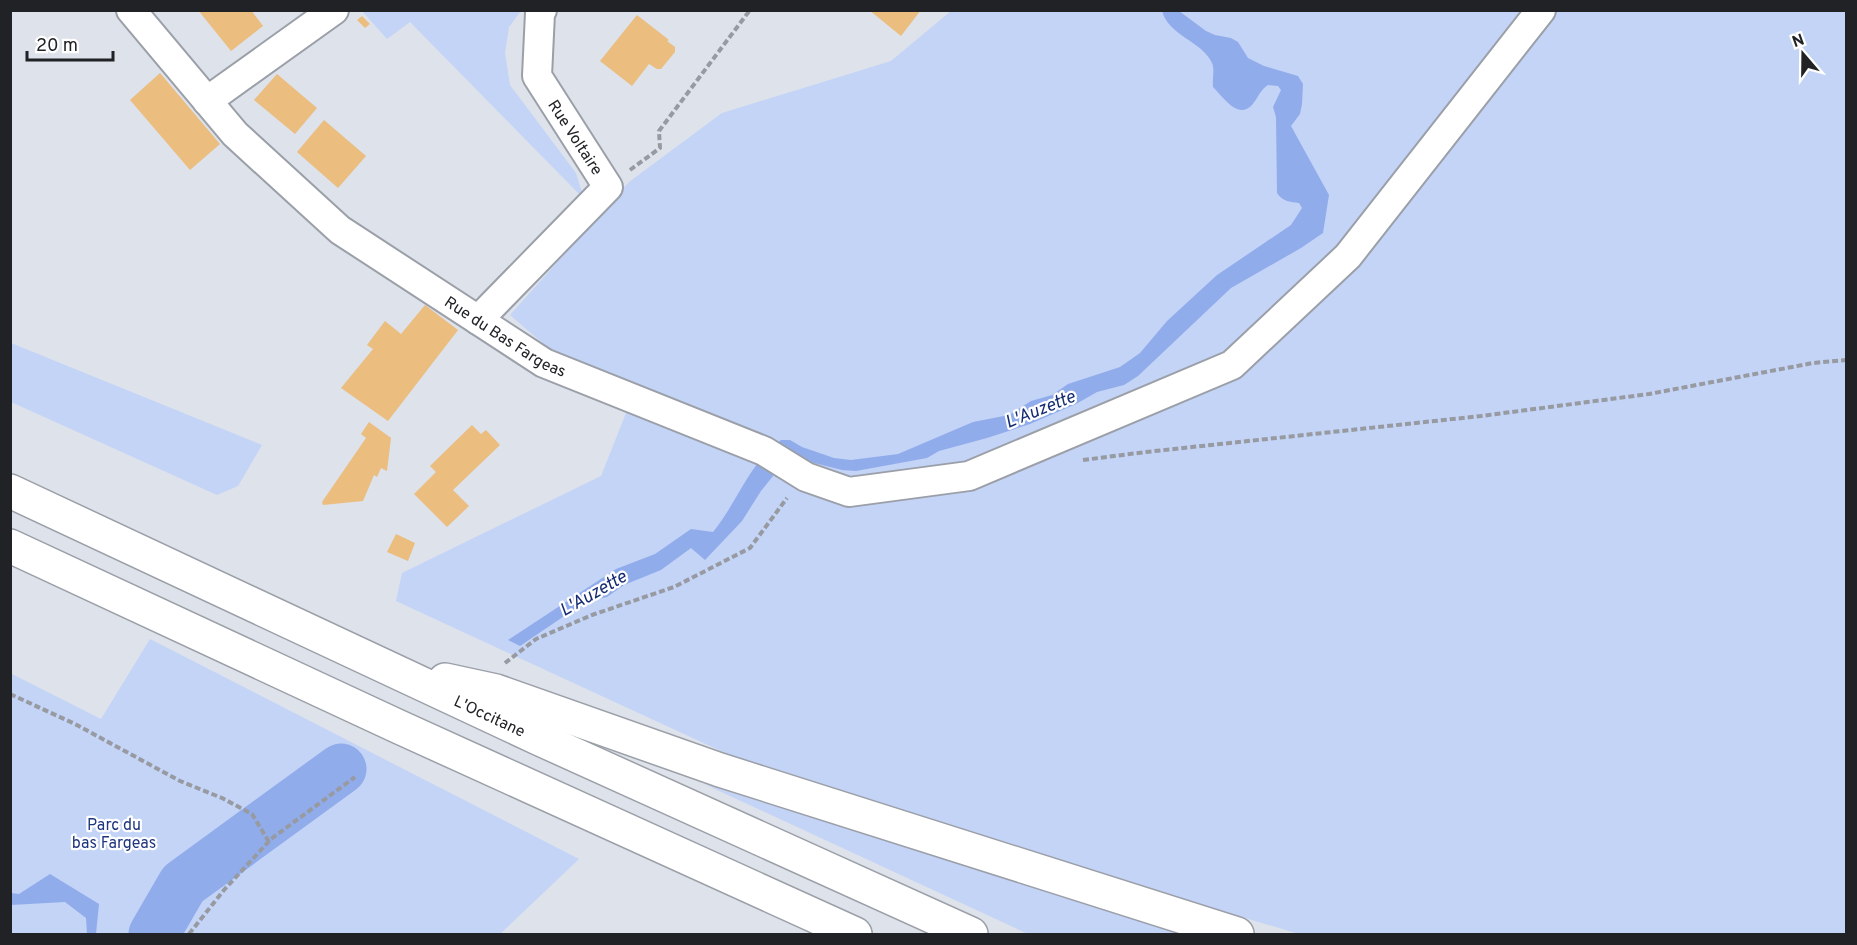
<svg xmlns="http://www.w3.org/2000/svg" width="1857" height="945" font-family="Overpass,sans-serif">
	<style>
		.green { fill: #c4d4f7 }
		.water { fill: #91aceb }
		.lines { fill: none; stroke-linecap: round; stroke-linejoin: round }
		.river { stroke: #91aceb; stroke-width: 51 }
		.building { fill: #ebbd7e }
		.minor-casing { stroke: #9b9fa8; stroke-width: 32 }
		.motorway-casing { stroke: #9b9fa8; stroke-width: 36 }
		.path { stroke: #979aa1; stroke-width: 4; stroke-dasharray: 6 3; stroke-linecap: butt }
		.minor { stroke: #fff; stroke-width: 28 }
		.motorway { stroke: #fff; stroke-width: 33 }
		.labels { text-anchor: middle; stroke-width: 4.5; stroke-linejoin: round; paint-order: stroke }
		.street-label { font-size: 16px; fill: #202225; stroke: #fff }
		.park-label { font-size: 16px; fill: #1e367e; stroke: #fff }
		.water-label { font-size: 18px; font-style: italic; fill: #152b72; stroke: #fff }
	</style>
	<rect width="100%" height="100%" fill="#dde2eb"/>
	<g class="green">
		<path d="M 362,11 L 521,11 L 509,27 L 505,53 L 510,85 L 576,173 L 584,199 L 410,22 L 387,39 Z"/>
		<path d="M 951,11 L 1846,11 L 1846,934 L 1299,934 L 788,782 L 396,601 L 402,573 L 601,476 L 628,408 L 554,353 L 510,315 L 629,182 L 722,113 L 891,61 Z"/>
		<path d="M 11,343 L 262,445 L 238,486 L 217,495 L 11,402 Z"/>
		<path d="M 150,639 L 579,859 L 500,934 L 11,934 L 10,673 L 101,719 Z"/>
		<path d="M 704,784 L 1190,934 L 1028,934 Z"/>
	</g>
	<g class="water">
		<path d="M 1162,11 L 1179,11 L 1206,31 L 1215,35 L 1231,38 L 1238,42 L 1248,58 L 1264,66 L 1298,76 L 1303,84 L 1302,104 L 1300,114 L 1291,126 L 1329,195 L 1323,233 L 1301,248 L 1231,288 L 1138,376 L 1124,385 L 1097,392 L 1076,404 L 1030,424 L 987,438 L 939,451 L 927,458 L 856,471 L 842,470 L 794,458 L 790,455 L 761,491 L 742,521 L 705,560 L 691,548 L 661,570 L 624,585 L 607,597 L 585,602 L 520,646 L 508,640 L 616,569 L 655,554 L 691,529 L 713,532 C 737,503 749,463 781,440 L 790,440 L 802,447 L 834,458 L 851,460 L 898,454 L 973,422 L 1009,415 L 1031,401 L 1052,395 L 1068,384 L 1120,367 L 1140,353 L 1167,321 L 1217,275 L 1291,225 L 1302,208 L 1299,203 C 1290,202 1282,201 1277,193 L 1276,117 L 1273,107 L 1281,90 L 1278,86 L 1268,85 C 1260,90 1258,98 1252,105 C 1238,120 1223,97 1213,87 C 1212,79 1215,70 1212,63 C 1202,41 1169,36 1162,11 Z"/>
		<path d="M 276,804 L 293,809 L 211,871 L 186,894 L 165,934 L 144,934 L 178,882 L 206,857 Z"/>
		<path d="M 50,874 L 99,904 L 96,934 L 87,934 L 86,918 L 65,902 L 11,905 L 11,893 L 19,894 Z"/>
	</g>
	<g class="lines">
		<path class="river" d="M 154,934 L 183,884 L 341,769"/>
	</g>
	<g class="building">
		<path d="M 198,10 L 251,10 L 263,26 L 231,51 Z"/>
		<path d="M 869,10 L 921,10 L 901,36 Z"/>
		<path d="M 637,15 L 669,40 L 667,41 L 675,47 L 675,52 L 661,69 L 657,69 L 649,64 L 632,86 L 600,61 Z"/>
		<path d="M 362,16 L 370,24 L 365,28 L 357,20 Z"/>
		<path d="M 160,73 L 220,144 L 190,170 L 130,100 Z"/>
		<path d="M 277,74 L 317,108 L 295,134 L 254,100 Z"/>
		<path d="M 324,120 L 366,156 L 338,188 L 297,152 Z"/>
		<path d="M 425,305 L 458,330 L 388,421 L 341,388 L 373,349 L 367,345 L 385,321 L 401,334 Z"/>
		<path d="M 369,422 L 391,438 L 387,471 L 381,468 L 377,477 L 374,475 L 363,501 L 323,505 L 322,502 L 366,438 L 361,434 Z"/>
		<path d="M 472,425 L 481,434 L 486,430 L 500,445 L 453,490 L 469,506 L 447,527 L 414,494 L 436,472 L 430,466 Z"/>
		<path d="M 396,534 L 415,543 L 408,561 L 387,552 Z"/>
	</g>
	<g class="lines">
		<defs>
			<g id="minor">
				<path id="s1" d="M 131,10 L 235,134 L 340,230 L 544,363 L 764,451 L 806,477 L 849,492 L 969,476 L 1232,365 L 1348,256 L 1541,10"/>
				<path d="M 207,101 L 334,10"/>
				<path d="M 478,320 L 608,187 L 537,76 L 540,13 L 542,10"/>
			</g>
			<g id="motorway">
				<path id="s2" d="M 10,491 L 540,739 L 971,934"/>
				<path d="M 10,546 L 397,726 L 855,934"/>
				<path d="M 445,680 L 496,691 L 720,770 L 1237,934"/>
			</g>
		</defs>
		<use href="#minor" class="minor-casing"/>
		<use href="#motorway" class="motorway-casing"/>
		<g class="path">
			<path d="M 630,170 L 660,148 L 659,131 L 750,10"/>
			<path d="M 1083,460 L 1146,452 L 1481,416 L 1649,394 L 1813,363 L 1846,360"/>
			<path d="M 505,663 L 536,639 L 592,615 L 674,587 L 750,548 L 787,498"/>
			<path d="M 10,694 L 75,724 L 180,781 L 222,798 L 252,814 L 269,842"/>
			<path d="M 189,934 L 224,890 L 271,839 L 355,777"/>
		</g>
		<use href="#minor" class="minor"/>
		<use href="#motorway" class="motorway"/>
	</g>
	<g class="labels">
		<g class="street-label">
			<text transform="translate(576 137) rotate(57)" y="6">Rue Voltaire</text>
			<text dy="6" stroke="none"><textPath href="#s1" startOffset="501">Rue du Bas Fargeas</textPath></text>
			<text dy="6" stroke="none"><textPath href="#s2" startOffset="530">L'Occitane</textPath></text>
		</g>
		<g class="park-label">
			<text x="114" y="830">Parc du<tspan x="114" dy="18">bas Fargeas</tspan></text>
		</g>
		<g class="water-label">
			<text transform="translate(1040 409) rotate(-22)" y="6">L'Auzette</text>
			<text transform="translate(593 593) rotate(-30)" y="6">L'Auzette</text>
		</g>
	</g>
	<rect width="1857" height="945" fill="none" stroke="#202225" stroke-width="24"/>
	<g transform="translate(1803 54) rotate(340)" stroke="#ffffff" stroke-width="4.5" paint-order="stroke">
	<path d="M0-4.5L10 22L0 15L-10 22Z" fill="#202225"/>
	<text y="-9" font-size="16" font-weight="bold" text-anchor="middle" fill="#202225">N</text>
	</g>
	<path d="M27 51v9h86v-9" fill="none" stroke="#202225" stroke-width="3"/>
	<text x="36" y="51" font-size="18" fill="#202225" stroke="#ffffff" stroke-width="4.5" paint-order="stroke">20 m</text>
</svg>
